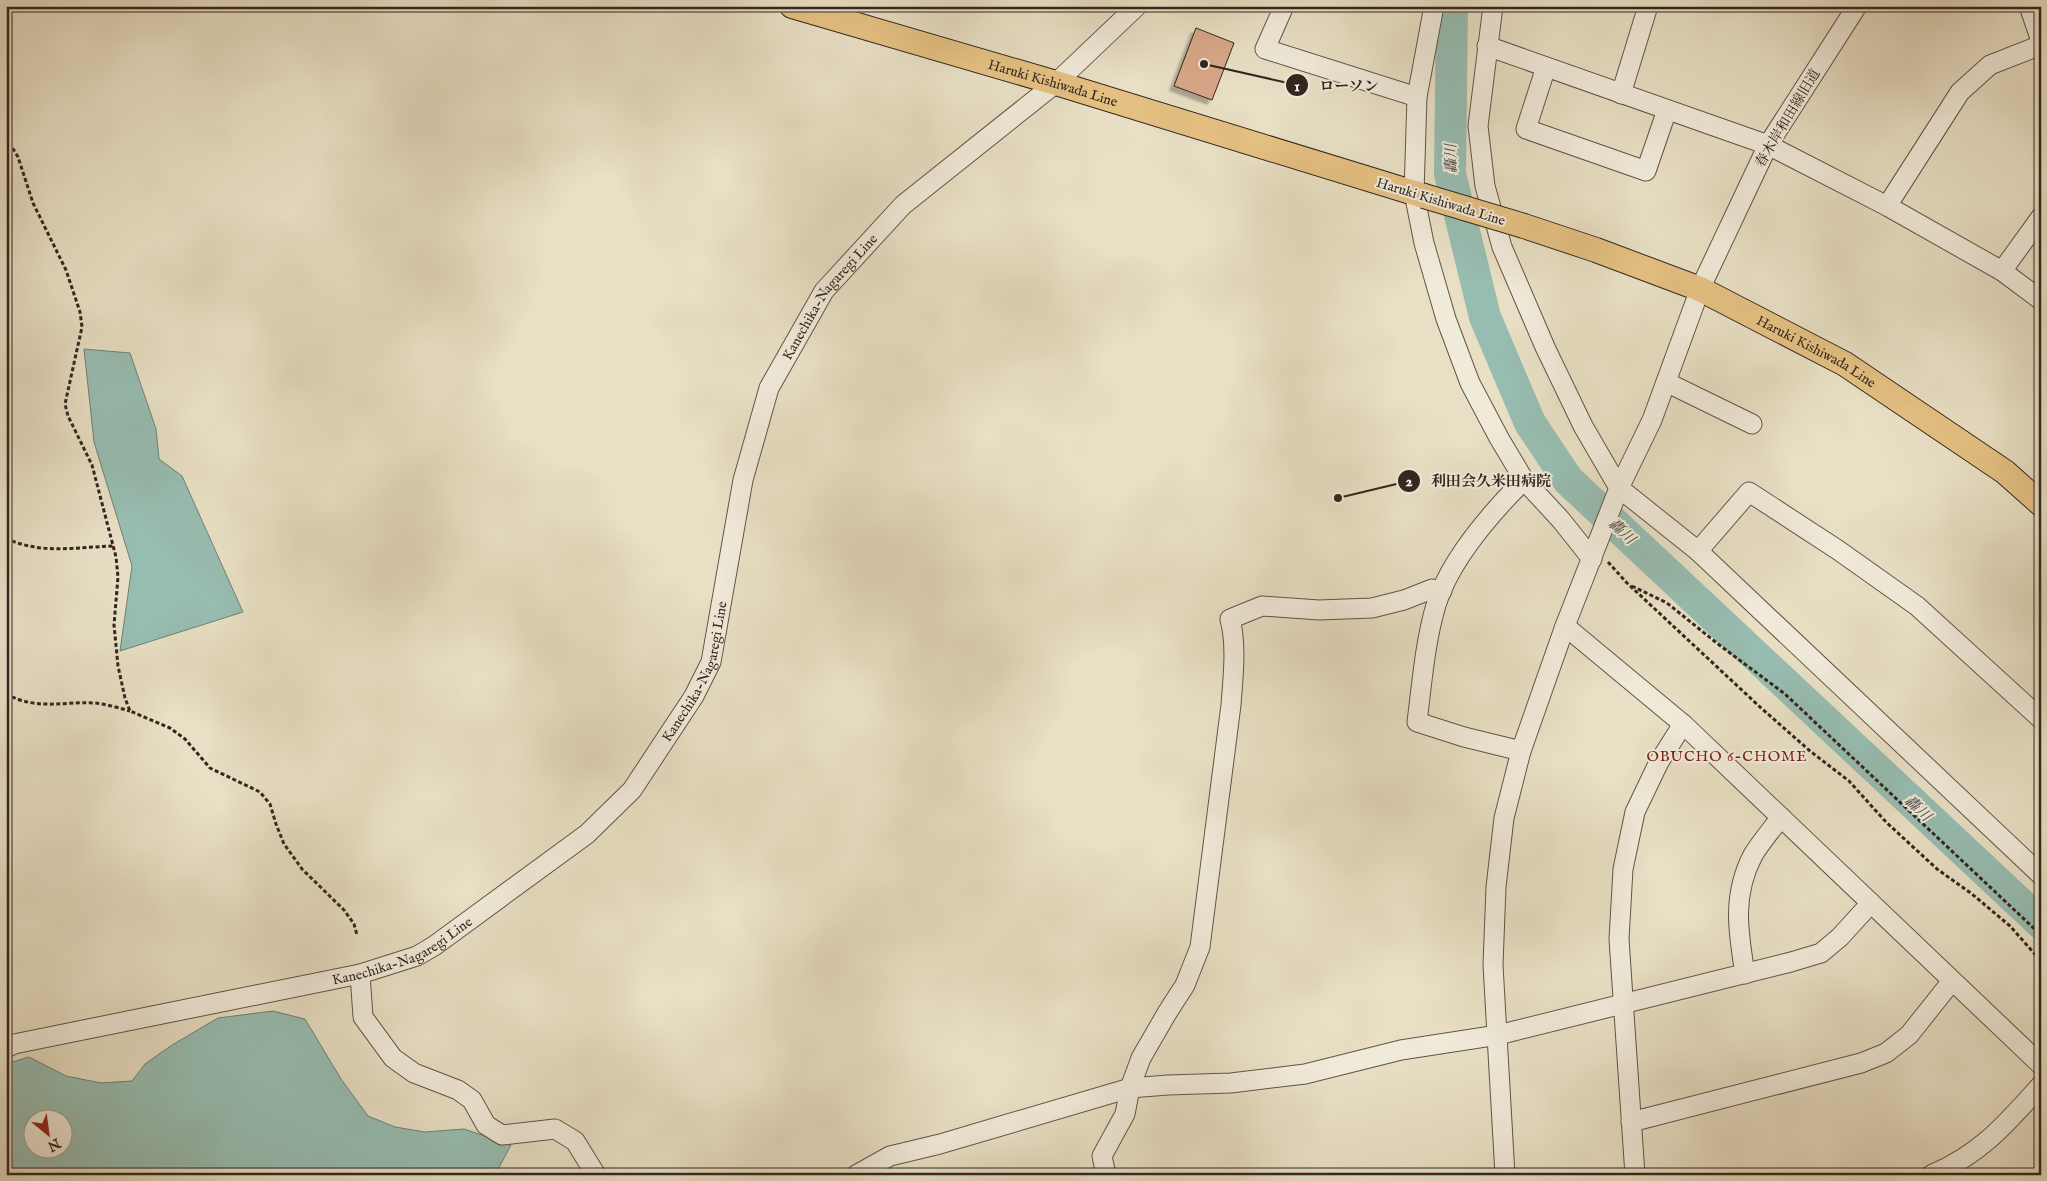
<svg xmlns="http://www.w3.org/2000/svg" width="2047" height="1181" font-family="'IM FELL English','Noto Serif JP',serif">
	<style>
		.water { fill: #97bdb1; stroke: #6f8177; fill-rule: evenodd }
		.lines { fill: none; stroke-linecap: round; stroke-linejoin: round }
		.river { stroke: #97bdb1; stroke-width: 32 }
		.building { fill: #d7a788; stroke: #332620; filter: url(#shadow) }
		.minor-casing { stroke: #605449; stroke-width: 21 }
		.major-casing { stroke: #332620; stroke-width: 26 }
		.path { stroke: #332620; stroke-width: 3; stroke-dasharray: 4 2.5; stroke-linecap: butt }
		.minor { stroke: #f0ead9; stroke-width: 19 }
		.major { stroke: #e4c082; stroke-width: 24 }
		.major-bridge-casing { stroke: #332620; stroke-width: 26; stroke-linecap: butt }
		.major-bridge { stroke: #e4c082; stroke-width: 24 }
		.labels { text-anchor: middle; stroke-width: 4; stroke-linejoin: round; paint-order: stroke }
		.street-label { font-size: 14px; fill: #332620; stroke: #f0ead9 }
		.water-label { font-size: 15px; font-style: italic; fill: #4c4c44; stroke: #f0ead9 }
		.neighbourhood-label { font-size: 15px; letter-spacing: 1px; fill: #7a1f14; stroke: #f0ead9 }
		.leader { fill: none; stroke: #332620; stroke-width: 2 }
		.callout-dot { fill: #332620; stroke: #f0ead9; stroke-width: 2 }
		.mark-label { font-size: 15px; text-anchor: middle; font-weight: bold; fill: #fff }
		.callout-label { font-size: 15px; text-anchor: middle; font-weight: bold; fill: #332620; stroke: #f0ead9; stroke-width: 4; stroke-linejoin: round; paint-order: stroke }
	</style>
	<defs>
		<filter id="shadow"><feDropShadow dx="-4.5" dy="4.5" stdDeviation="1" flood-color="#0004"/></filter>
	</defs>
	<rect width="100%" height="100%" fill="#e8dfc4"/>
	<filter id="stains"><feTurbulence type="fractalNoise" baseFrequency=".004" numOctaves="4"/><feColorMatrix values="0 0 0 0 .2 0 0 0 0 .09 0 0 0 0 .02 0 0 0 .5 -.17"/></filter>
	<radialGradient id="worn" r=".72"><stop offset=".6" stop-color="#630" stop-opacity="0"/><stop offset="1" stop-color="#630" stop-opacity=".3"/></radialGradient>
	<g class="water">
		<path d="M 84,349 L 130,353 L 156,429 L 159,459 L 182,476 L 243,612 L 120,651 L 132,566 L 94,442 Z"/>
		<path d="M 273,1011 L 305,1019 L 341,1079 L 368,1116 L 395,1127 L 425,1132 L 464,1129 L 511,1145 L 495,1175 L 6,1175 L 6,1064 L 29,1057 L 66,1076 L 101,1083 L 132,1081 L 145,1064 L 172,1045 L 218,1018 ZM 32,1118 L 62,1118 L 62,1148 L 32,1148 Z"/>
	</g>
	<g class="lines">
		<path class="river" d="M 1452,6 L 1450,174 L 1485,317 L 1530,423 L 1568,480 L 2041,923"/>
	</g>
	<path class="building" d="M 1196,28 L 1234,43 L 1212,100 L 1174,86 Z"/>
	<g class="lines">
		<defs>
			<g id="minor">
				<path d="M 1284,6 L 1265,49 L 1417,97"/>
				<path d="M 1434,6 L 1417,97 L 1414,193 L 1424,243 L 1446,319 L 1470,383 L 1499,438 L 1524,480 L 1561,520 L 1592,559"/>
				<path d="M 1493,6 L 1478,126 L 1485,186 L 1502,247 L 1545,347 L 1583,426 L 1619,488 L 1698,551 L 2041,875"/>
				<path d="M 2029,6 L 2041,41"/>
				<path d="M 1487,46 L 1768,145 L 1887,206 L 2002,271 L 2041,300"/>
				<path d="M 1546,67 L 1526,129 L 1646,171 L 1667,110"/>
				<path d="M 1621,94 L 1648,6"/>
				<path d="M 1887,206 L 1960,92 L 1990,65 L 2041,45"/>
				<path d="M 2002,271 L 2041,217"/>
				<path d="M 1666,382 L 1752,424"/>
				<path d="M 1698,551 L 1749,492 L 1838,550 L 1917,606 L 2041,719"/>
				<path d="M 1565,626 L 1683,724 L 2041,1065"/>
				<path d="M 1521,751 L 1464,737 L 1417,722 C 1422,683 1425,642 1436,605 C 1450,560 1491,513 1524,480"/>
				<path d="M 360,974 L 363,1017 L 393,1058 L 414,1073 L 458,1090 L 472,1100 L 486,1125 L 502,1135 L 555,1129 L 575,1141 L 596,1175"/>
				<path d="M 1745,974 C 1738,931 1732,895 1753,855 C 1761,842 1772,829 1781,817"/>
				<path id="s1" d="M 6,1048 L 14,1044 L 360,974 L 417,956 L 434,946 L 587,834 L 632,790 L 694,696 L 711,662 L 743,480 L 769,388 L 824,291 L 903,205 L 1056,83 L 1137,6"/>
				<path d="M 1631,1122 L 1861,1063 L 1886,1053 L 1909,1035 L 1952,981"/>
				<path d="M 856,1175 L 890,1156 L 940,1144 L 1130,1088 L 1168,1085 L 1231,1083 L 1305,1074 L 1401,1050 L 1498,1035 L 1791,962 L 1821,953 L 1840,937 L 1871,903"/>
				<path d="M 1106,1175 L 1102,1156 L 1125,1114 L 1130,1088 L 1141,1058 L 1167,1013 L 1185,985 L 1200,947 L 1231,705 C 1233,677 1237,646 1230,619 L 1262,606 L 1319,610 L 1372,608 L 1404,600 L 1432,589 L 1442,591"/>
				<path d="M 1505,1175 L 1493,965 L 1496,887 L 1504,818 L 1521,751 L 1565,626 L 1619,488 L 1652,420 L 1700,289 L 1768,145 L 1857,6"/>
				<path d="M 1635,1175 L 1619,939 L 1623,869 L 1635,812 L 1659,762 L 1683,724"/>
				<path d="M 1931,1175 C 1981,1154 2006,1124 2041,1085"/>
			</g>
			<g id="major">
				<path id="s2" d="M 792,6 L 1056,83 L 1424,196"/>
				<path id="s3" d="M 1524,226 L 1596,250 L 1700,289 L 1845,364 L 2005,472 L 2041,504"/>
			</g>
		</defs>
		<use href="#minor" class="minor-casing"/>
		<use href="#major" class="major-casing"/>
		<g class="path">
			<path d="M 6,137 L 18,157 L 33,203 L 66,270 L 80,312 L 82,327 L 65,404 L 68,416 L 92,465 L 116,557 L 118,577 L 114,625 L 118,666 L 125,698 L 130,711 L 170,728 L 185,739 L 210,768 L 260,792 L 270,804 L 276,824 L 284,844 L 302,869 L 344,910 L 354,924 L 357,935"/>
			<path d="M 6,538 C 39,555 78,547 113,546"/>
			<path d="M 1608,562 L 1627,583 L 1760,707 L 1810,751 L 1849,781 L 1886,822 L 1937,869 L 1972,894 L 2010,926 L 2041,961"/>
			<path d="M 1632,586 L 1667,603 L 1718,644 L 1785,694 L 2041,935"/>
			<path d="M 6,694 C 38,711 62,701 95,703 C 106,704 119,708 130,711"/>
		</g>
		<use href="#minor" class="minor"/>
		<use href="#major" class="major"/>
		<defs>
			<path id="major-bridge" d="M 1424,196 L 1524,226"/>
		</defs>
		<use href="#major-bridge" class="major-bridge-casing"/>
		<use href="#major-bridge" class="major-bridge"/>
	</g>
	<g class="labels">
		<g class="street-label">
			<text dy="5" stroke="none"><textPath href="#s2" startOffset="272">Haruki Kishiwada Line</textPath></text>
			<text transform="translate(1787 118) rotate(-59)" y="5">春木岸和田線旧道</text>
			<text transform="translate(1441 201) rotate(17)" y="5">Haruki Kishiwada Line</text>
			<text dy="5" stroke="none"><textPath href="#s1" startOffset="1235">Kanechika-Nagaregi Line</textPath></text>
			<text dy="5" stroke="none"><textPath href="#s3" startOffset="319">Haruki Kishiwada Line</textPath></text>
			<text dy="5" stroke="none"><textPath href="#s1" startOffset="830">Kanechika-Nagaregi Line</textPath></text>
			<text dy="5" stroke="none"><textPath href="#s1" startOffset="410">Kanechika-Nagaregi Line</textPath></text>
		</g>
		<g class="water-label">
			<text transform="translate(1451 159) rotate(-92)" y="5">轟川</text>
			<text transform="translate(1622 531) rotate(43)" y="5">轟川</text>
			<text transform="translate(1918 808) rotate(43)" y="5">轟川</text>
		</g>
		<g class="neighbourhood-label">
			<text x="1727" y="761">OBUCHO 6-CHOME</text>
		</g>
	</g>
	<path class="leader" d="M1204 64L1297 85M1338 498L1409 481"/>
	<g class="callout-dot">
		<circle cx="1204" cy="64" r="5"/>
		<circle cx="1338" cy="498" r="5"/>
		<circle cx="1297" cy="85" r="12"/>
		<circle cx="1409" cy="481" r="12"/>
	</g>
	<g class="mark-label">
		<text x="1297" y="91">1</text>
		<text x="1409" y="486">2</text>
	</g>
	<g class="callout-label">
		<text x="1349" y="91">ローソン</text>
		<text x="1491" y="486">利田会久米田病院</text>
	</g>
	<rect width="2047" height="1181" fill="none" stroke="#e8dfc4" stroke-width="25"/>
	<rect x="8" y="8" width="2032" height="1166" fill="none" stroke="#332620" stroke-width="2.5"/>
	<rect x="12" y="12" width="2022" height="1156" fill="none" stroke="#332620"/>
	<g transform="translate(48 1134) rotate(151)"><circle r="24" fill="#f0ead9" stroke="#a49c8f"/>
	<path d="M0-4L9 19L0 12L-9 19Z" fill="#8f2418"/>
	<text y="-8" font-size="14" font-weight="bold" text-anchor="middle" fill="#332620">N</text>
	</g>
	<rect width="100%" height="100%" filter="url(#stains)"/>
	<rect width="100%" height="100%" fill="url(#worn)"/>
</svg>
